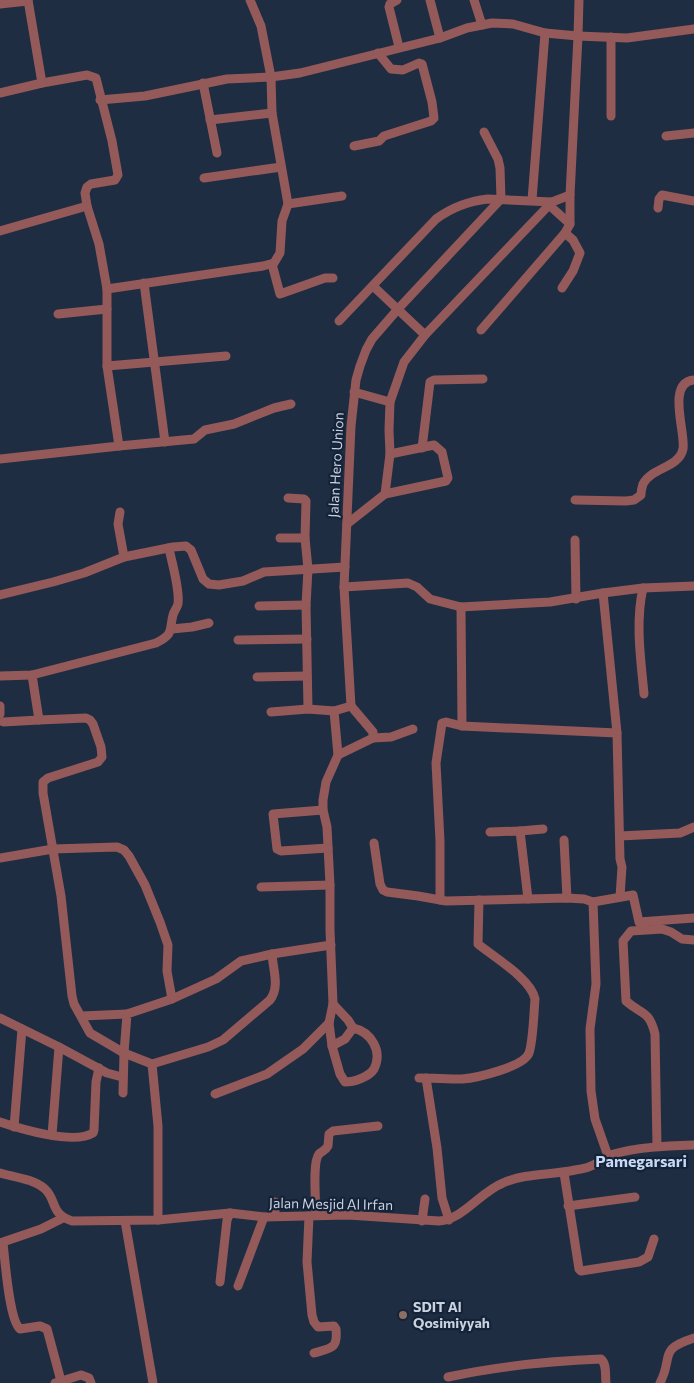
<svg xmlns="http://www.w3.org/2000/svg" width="694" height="1383" font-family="Commissioner,sans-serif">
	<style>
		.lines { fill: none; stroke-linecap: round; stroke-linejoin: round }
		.minor { stroke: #945959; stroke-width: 9 }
		.education-dot { fill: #8d6e63; stroke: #152338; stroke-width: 2 }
		.labels { text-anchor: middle; stroke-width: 4.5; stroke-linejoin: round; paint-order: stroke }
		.street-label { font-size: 14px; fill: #c9d2e0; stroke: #152338 }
		.poi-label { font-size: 14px; font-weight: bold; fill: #c9d2e0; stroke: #152338; text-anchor: start }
		.quarter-label { font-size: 16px; font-weight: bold; fill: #c6d9f5; stroke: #152338 }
	</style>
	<rect width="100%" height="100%" fill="#1e2d42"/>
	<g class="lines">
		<g class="minor">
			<path d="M 28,0 L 42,83 L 87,75 L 96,78 L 112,141 L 118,175 L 115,180 L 91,184 L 87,187 L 85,193 L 87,206"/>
			<path d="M 397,0 L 390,4 L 389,7 L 399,47"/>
			<path d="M 430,0 L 440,38"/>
			<path d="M 474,0 L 482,25"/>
			<path d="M 0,4 L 28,1"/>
			<path d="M 203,83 L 217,153"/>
			<path d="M 0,93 L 42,83"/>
			<path d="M 100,100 L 145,96 L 227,79 L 271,77 L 300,73 L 440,38 L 467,28 L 492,23 L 513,24 L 545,33 L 578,36 L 579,0"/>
			<path d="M 611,116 L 611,37"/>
			<path d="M 210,120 L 272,113"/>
			<path d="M 484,132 L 498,159 L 500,168 L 501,199"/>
			<path d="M 666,136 L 694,133"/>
			<path d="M 354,146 L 379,141 L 384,136 L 431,121 L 434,118 L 432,102 L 422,64 L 419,63 L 403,70 L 391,69 L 378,53"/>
			<path d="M 204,178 L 281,167"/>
			<path d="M 532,200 L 545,33"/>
			<path d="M 288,204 L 342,196"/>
			<path d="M 549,205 L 570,224"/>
			<path d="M 658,208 L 659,199 L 662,195 L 694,201"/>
			<path d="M 0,231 L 87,206 L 99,244 L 107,289 L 107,366 L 119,446 L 0,459"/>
			<path d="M 272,264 L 280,294 L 325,278 L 333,278"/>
			<path d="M 144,283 L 165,442"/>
			<path d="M 373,286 L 425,335"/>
			<path d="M 562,288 L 573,271 L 580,253 L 573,240 L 565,233"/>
			<path d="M 107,289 L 263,266 L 274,263 L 280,253 L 282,221 L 288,204 L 272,113 L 271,77 L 261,26 L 250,0"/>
			<path d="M 58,314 L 107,309"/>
			<path d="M 339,321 L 436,219 C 451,208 469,201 488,199 L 552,202 L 570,195 L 578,36 L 627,38 L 694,29"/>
			<path d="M 481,330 L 565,233 L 570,224 L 570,195"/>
			<path d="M 107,366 L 226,356"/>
			<path d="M 354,392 L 390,402"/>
			<path d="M 119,446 L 194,439 L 205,430 L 234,424 L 274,408 L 291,404"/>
			<path d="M 422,448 L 430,382 L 434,380 L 483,379"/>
			<path d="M 385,494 L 446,481 L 448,478 L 442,452 L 434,445 L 390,454"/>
			<path d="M 288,498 L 304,499 L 306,501 L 305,538 L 308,569 L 306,605 L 308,709"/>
			<path d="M 575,500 L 626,501 L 634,500 L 641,495 C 641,492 642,487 643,484 C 652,467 679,468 683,449 C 686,433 666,382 694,380"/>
			<path d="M 120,512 L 118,524 L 124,557"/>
			<path d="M 347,524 L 385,494 L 390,454 L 389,430 L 390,402 L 404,362 L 425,335 L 552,202"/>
			<path d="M 280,538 L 305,538"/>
			<path d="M 575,540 L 576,599"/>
			<path d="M 344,587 L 408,583 L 417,587 L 430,599 L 461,607 L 550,602 L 603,593 L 643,588 L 694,586"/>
			<path d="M 643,588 C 635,623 641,660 644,694"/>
			<path d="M 603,593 L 617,733 L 620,859 L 622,867 L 620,897"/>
			<path d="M 0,595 L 53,582 L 84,573 L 124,557 L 173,547 L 186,546 L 191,550 L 203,579 L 209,584 L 219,585 L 243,581 L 264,572 L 345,567"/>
			<path d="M 259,606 L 306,605"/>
			<path d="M 461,607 L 462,726"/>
			<path d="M 172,629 L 192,627 L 209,623"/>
			<path d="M 238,640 L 307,639"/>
			<path d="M 32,675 L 39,720 L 86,718 L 90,720 L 93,724 L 101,747 L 102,757 L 98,762 L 48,778 L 43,782 L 43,793 L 61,896 L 72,996 L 74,1004 L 90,1033 L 124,1053 L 127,1014 L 172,999 L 216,979 L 241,961 L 272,954 L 331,945"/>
			<path d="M 0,676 L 32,675 L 156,643 C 174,634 169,631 173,615 C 174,611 177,608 178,604 C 180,589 172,564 169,548"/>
			<path d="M 257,677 L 307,676"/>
			<path d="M 0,706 L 0,714"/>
			<path d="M 334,711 L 338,755 L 326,782 L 323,800 L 323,810 L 327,827 L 330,885 L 330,930 L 333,1004 L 329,1023 L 332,1046 L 340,1074 L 345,1082 C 354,1082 369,1077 374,1069 C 383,1051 371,1032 353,1028"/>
			<path d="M 271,712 L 308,709 L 334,711 L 351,706 L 344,587 L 351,426 L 356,380 L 360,366 L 366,350 L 372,339 L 398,309 L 501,199"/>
			<path d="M 3,722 L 39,720"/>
			<path d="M 373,738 L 391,737 L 413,729"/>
			<path d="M 338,755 L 373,738 L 373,732 L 351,706"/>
			<path d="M 323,810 L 273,814 L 277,849 L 281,851 L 328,848"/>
			<path d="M 520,831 L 543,829"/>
			<path d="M 490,832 L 520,831 L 528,899"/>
			<path d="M 620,836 L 680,833 L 694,827"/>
			<path d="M 564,840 L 567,898"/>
			<path d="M 374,843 L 380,884 L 383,890 L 387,892 L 418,896 L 446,901 L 567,898 L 584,899 L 593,902"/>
			<path d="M 0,858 L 53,849 L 117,847 L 124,850 L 129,856 L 145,885 L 160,922 L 168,945 L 167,971 L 172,999"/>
			<path d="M 261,887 L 330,885"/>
			<path d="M 440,900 L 440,841 L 436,763 L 442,723 L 446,722 L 462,726 L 617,733"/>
			<path d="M 82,1016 L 127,1014"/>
			<path d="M 0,1018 L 59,1047 L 107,1073 L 122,1077"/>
			<path d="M 332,1046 L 345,1039 L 353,1028 L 348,1020 L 333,1004"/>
			<path d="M 419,1078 C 433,1078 447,1079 462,1079 C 476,1078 524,1067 529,1053 C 533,1042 534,1011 535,999 C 531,979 494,957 478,944 L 479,900"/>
			<path d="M 426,1078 L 437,1148 L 442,1198 L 449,1220"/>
			<path d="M 123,1093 L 124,1053 L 152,1064"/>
			<path d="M 215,1094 L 267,1074 L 303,1049 L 329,1023"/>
			<path d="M 0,1122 C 21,1129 74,1145 93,1133 L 94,1130 L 96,1082 L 99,1068"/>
			<path d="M 14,1127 L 22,1029"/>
			<path d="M 52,1135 L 59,1047"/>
			<path d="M 657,1146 L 655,1034 C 649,1010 642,1015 626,1001 L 623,941 L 631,931 L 662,929 L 671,932 L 682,939 L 694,940"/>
			<path d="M 608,1156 L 595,1119 L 591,1091 L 590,1029 L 596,984 L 593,902 L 633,895 L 639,922 L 694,918"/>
			<path d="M 0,1173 C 14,1177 34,1179 45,1189 C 57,1200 50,1214 72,1221 L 158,1220 L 230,1213 L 264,1217 L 348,1215 L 439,1221 C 464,1219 480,1192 503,1183 C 525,1173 552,1175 575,1170 C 583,1169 591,1167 597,1163 C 602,1161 605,1157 610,1155 C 637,1147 666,1146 694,1145"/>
			<path d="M 564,1173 L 579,1269 L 581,1271 L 639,1262 L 648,1257 L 654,1239"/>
			<path d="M 568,1206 L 635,1197"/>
			<path d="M 316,1215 C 316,1203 312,1162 319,1154 C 322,1151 326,1150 328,1146 L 329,1134 L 333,1131 L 378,1126"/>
			<path d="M 275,1216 L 275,1202"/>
			<path d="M 309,1216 L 307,1262 L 312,1315 L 314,1322 L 318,1327 L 334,1326 L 336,1329 C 338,1349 331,1348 314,1353"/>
			<path d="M 158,1220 L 158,1126 L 152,1064 L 208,1047 L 223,1040 L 270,1000 C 280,987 273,970 272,954"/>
			<path d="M 125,1221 L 153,1383"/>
			<path d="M 422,1221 L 425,1199"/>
			<path d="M 0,1243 L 41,1229 L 63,1218"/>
			<path d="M 3,1243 C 5,1259 9,1320 20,1329 L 40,1326 L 47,1329 L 61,1381"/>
			<path d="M 220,1282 L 227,1220 L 230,1213"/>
			<path d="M 238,1286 L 264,1217"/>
			<path d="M 448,1377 C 499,1366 549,1361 601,1359 C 607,1364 605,1375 606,1383"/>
			<path d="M 55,1383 L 81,1375 L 89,1378 L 91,1383"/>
			<path d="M 660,1383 C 674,1356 657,1350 694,1338"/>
		</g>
	</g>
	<circle class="education-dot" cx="403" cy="1315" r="5"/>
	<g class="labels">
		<g class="street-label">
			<text transform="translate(336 465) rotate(-87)" y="5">Jalan Hero Union</text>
			<text transform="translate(331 1204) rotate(1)" y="5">Jalan Mesjid Al Irfan</text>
		</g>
		<g class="poi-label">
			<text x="413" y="1312">SDIT Al<tspan x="413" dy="16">Qosimiyyah</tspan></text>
		</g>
		<g class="quarter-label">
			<text x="641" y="1167">Pamegarsari</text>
		</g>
	</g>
</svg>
